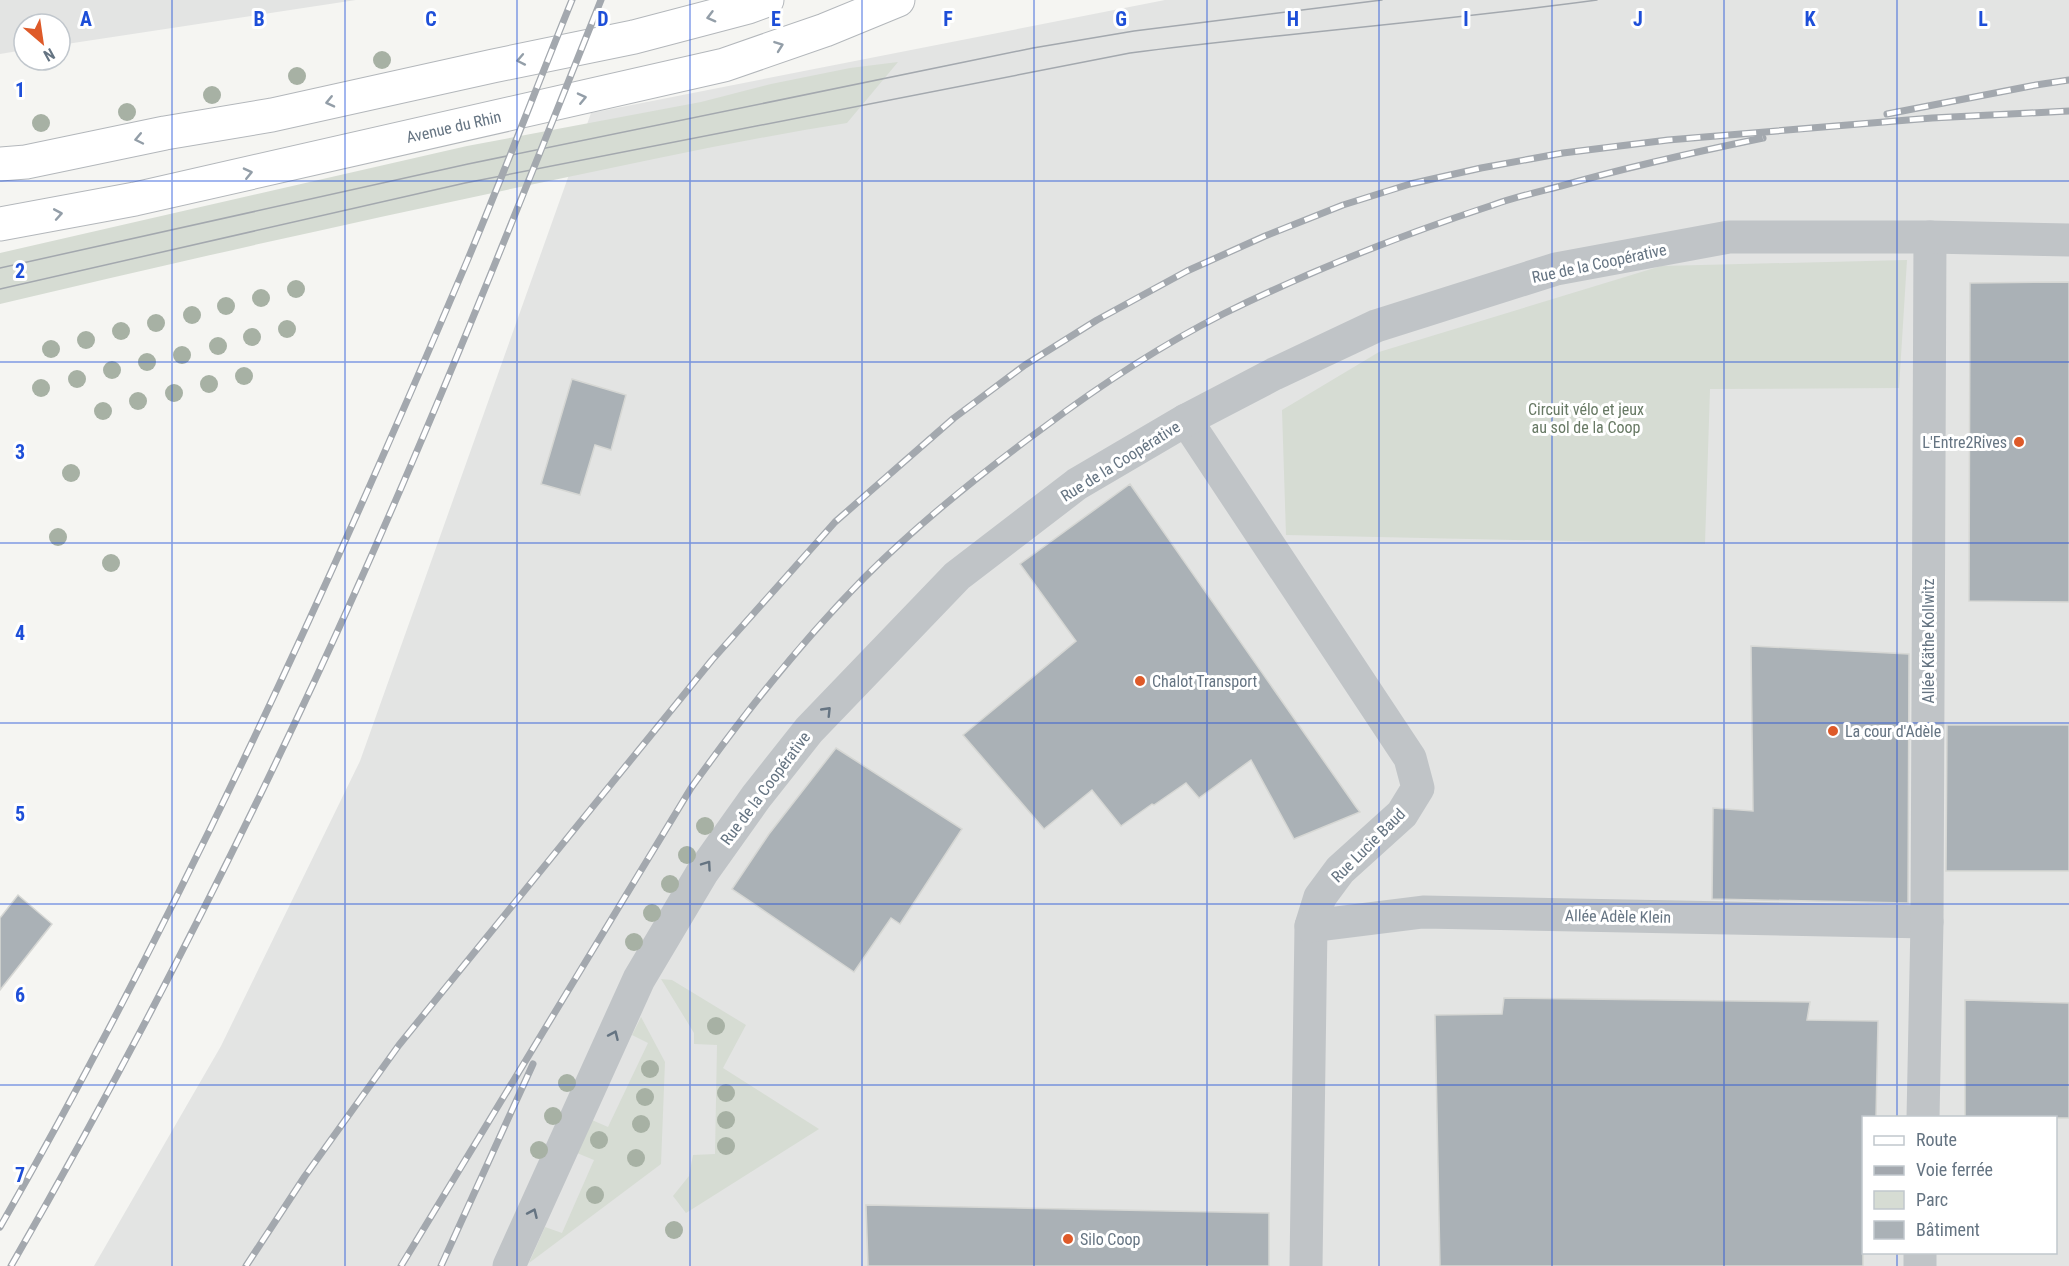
<svg xmlns="http://www.w3.org/2000/svg" width="2069" height="1266" font-family="'Roboto Condensed',sans-serif">
	<style>
		.built { fill: #e3e4e3; fill-rule: evenodd }
		.green { fill: #d6dcd3 }
		.building { fill: #aab1b6; stroke: #d6d7d4; stroke-width: 1.5 }
		.lines { fill: none; stroke-linecap: round; stroke-linejoin: round }
		.major-casing { stroke: #b3b7bb; stroke-width: 35 }
		.minor { stroke: #c0c4c7; stroke-width: 33 }
		.major { stroke: #fff; stroke-width: 33 }
		.tram { stroke: #a3a8ae; stroke-width: 1.5 }
		.rail-casing { stroke: #a3a8ae; stroke-width: 7 }
		.rail { stroke: #fff; stroke-width: 4.5; stroke-dasharray: 14; stroke-linecap: butt }
		.tree { fill: #a7b1a4 }
		.oneway { stroke: #939ea8 }
		.oneway2 { stroke: #657482 }
		.grid { fill: none; stroke: #1d4ed8; stroke-width: 1.5; stroke-opacity: 0.55 }
		.poi-dot { fill: #de5a29; stroke: #fff; stroke-width: 2 }
		.labels { text-anchor: middle; stroke-width: 6; stroke-linejoin: round; paint-order: stroke }
		.street-label { font-size: 16px; fill: #657482; stroke: #fff }
		.park-label { font-size: 16px; fill: #677964; stroke: #fff }
		.poi-label { font-size: 16px; fill: #657482; stroke: #fff; text-anchor: start }
		.grid-label { font-size: 20px; text-anchor: middle; font-weight: bold; fill: #1d4ed8; stroke: #fff; stroke-width: 6; stroke-linejoin: round; paint-order: stroke }
	</style>
	<rect width="100%" height="100%" fill="#f5f5f2"/>
	<g class="built">
		<path d="M 0,0 L 356,0 L 60,45 L 60,24 L 24,24 L 24,50 L 0,54 Z"/>
		<path d="M 1165,0 L 2069,0 L 2069,1266 L 94,1266 L 221,1046 L 360,761 L 591,113 ZM 1864,1118 L 2056,1118 L 2056,1252 L 1864,1252 Z"/>
	</g>
	<g class="green">
		<path d="M 898,62 L 847,123 C 745,139 645,161 544,182 C 362,220 181,261 0,304 L 0,253 L 467,146 L 701,102 L 771,84 L 850,68 Z"/>
		<path d="M 1907,260 L 1899,388 L 1710,389 L 1705,544 L 1286,535 L 1282,410 L 1379,352 L 1661,266 Z"/>
		<path d="M 661,979 L 672,980 L 746,1025 L 723,1068 L 819,1129 L 686,1213 L 673,1196 L 689,1176 L 693,1155 L 715,1154 L 717,1045 L 694,1044 L 694,1033 Z"/>
		<path d="M 641,1017 L 665,1062 L 661,1164 L 529,1263 L 545,1227 L 562,1233 L 594,1160 L 577,1153 L 592,1120 L 608,1127 L 648,1043 L 632,1035 Z"/>
	</g>
	<g class="building">
		<path d="M 2069,282 L 2069,602 L 1969,601 L 1970,283 Z"/>
		<path d="M 572,379 L 626,395 L 611,450 L 595,445 L 580,495 L 541,484 Z"/>
		<path d="M 1130,484 L 1356,807 L 1360,812 L 1294,839 L 1251,760 L 1199,798 L 1186,783 L 1154,805 L 1152,804 L 1121,826 L 1092,790 L 1044,829 L 963,735 L 1076,641 L 1020,564 Z"/>
		<path d="M 1751,646 L 1909,654 L 1908,903 L 1712,899 L 1713,808 L 1753,811 Z"/>
		<path d="M 1947,725 L 2069,725 L 2069,871 L 1946,871 Z"/>
		<path d="M 836,748 L 962,829 L 900,924 L 891,918 L 854,972 L 732,889 L 769,834 Z"/>
		<path d="M 18,895 L 52,924 L 0,990 L 0,918 Z"/>
		<path d="M 1504,998 L 1810,1002 L 1807,1020 L 1878,1021 L 1876,1118 L 1863,1118 L 1863,1266 L 1440,1266 L 1435,1015 L 1502,1014 Z"/>
		<path d="M 1965,1000 L 2069,1003 L 2069,1118 L 1965,1118 Z"/>
		<path d="M 866,1205 L 1269,1213 L 1269,1266 L 868,1266 Z"/>
	</g>
	<g class="lines">
		<defs>
			<g id="major">
				<path d="M 0,164 L 26,162 L 165,133 L 272,115 L 493,66 L 634,37 L 748,7 L 767,0"/>
				<path id="s1" d="M 0,224 L 135,199 L 724,65 L 825,30 L 898,0"/>
			</g>
		</defs>
		<use href="#major" class="major-casing"/>
		<g class="minor">
			<path d="M 1186,420 L 1410,758 L 1418,788 L 1402,814 L 1340,870 L 1320,897 L 1311,926 L 1306,1266"/>
			<path d="M 1311,926 L 1423,912 L 1927,922"/>
			<path d="M 1923,1118 L 1927,922 L 1930,237"/>
			<path d="M 509,1266 L 639,979 L 702,873 L 756,797 L 809,730 L 957,576 L 1077,484 L 1186,420 L 1274,374 L 1376,326 L 1556,269 L 1729,237 L 1930,237 L 2069,240"/>
			<path d="M 1920,1266 L 1920,1252"/>
		</g>
		<use href="#major" class="major"/>
		<g class="tram">
			<path d="M 0,268 L 468,164 L 1033,48 L 1134,31 L 1382,0"/>
			<path d="M 0,289 L 465,183 L 1130,53 C 1286,33 1442,21 1597,0"/>
		</g>
		<defs>
			<g id="rail">
				<path d="M 1887,114 L 2036,85 L 2069,80"/>
				<path d="M 0,1227 C 178,916 328,589 468,259 C 504,173 537,86 572,0"/>
				<path d="M 11,1266 C 121,1075 222,879 315,680 C 419,457 510,228 601,0"/>
				<path d="M 246,1266 L 305,1176 L 399,1045 L 712,660 L 835,522 L 954,418 L 1025,365 L 1097,320 L 1187,271 L 1265,236 L 1343,205 L 1410,184 L 1481,168 L 1563,153 L 1668,140 L 1932,118 L 2069,111"/>
				<path d="M 401,1266 L 691,788 C 744,714 800,643 864,578 C 919,523 980,474 1043,428 C 1099,386 1160,346 1223,314 C 1310,271 1401,235 1493,205 C 1515,197 1538,192 1561,186 C 1628,167 1695,152 1763,138"/>
				<path d="M 441,1266 L 533,1064"/>
			</g>
		</defs>
		<use href="#rail" class="rail-casing"/>
		<use href="#rail" class="rail"/>
	</g>
	<g class="tree">
		<circle cx="382" cy="60" r="9"/>
		<circle cx="297" cy="76" r="9"/>
		<circle cx="212" cy="95" r="9"/>
		<circle cx="127" cy="112" r="9"/>
		<circle cx="41" cy="123" r="9"/>
		<circle cx="296" cy="289" r="9"/>
		<circle cx="261" cy="298" r="9"/>
		<circle cx="226" cy="306" r="9"/>
		<circle cx="192" cy="315" r="9"/>
		<circle cx="156" cy="323" r="9"/>
		<circle cx="287" cy="329" r="9"/>
		<circle cx="121" cy="331" r="9"/>
		<circle cx="252" cy="337" r="9"/>
		<circle cx="86" cy="340" r="9"/>
		<circle cx="218" cy="346" r="9"/>
		<circle cx="51" cy="349" r="9"/>
		<circle cx="182" cy="355" r="9"/>
		<circle cx="147" cy="362" r="9"/>
		<circle cx="112" cy="370" r="9"/>
		<circle cx="244" cy="376" r="9"/>
		<circle cx="77" cy="379" r="9"/>
		<circle cx="209" cy="384" r="9"/>
		<circle cx="41" cy="388" r="9"/>
		<circle cx="174" cy="393" r="9"/>
		<circle cx="138" cy="401" r="9"/>
		<circle cx="103" cy="411" r="9"/>
		<circle cx="71" cy="473" r="9"/>
		<circle cx="58" cy="537" r="9"/>
		<circle cx="111" cy="563" r="9"/>
		<circle cx="705" cy="826" r="9"/>
		<circle cx="687" cy="855" r="9"/>
		<circle cx="670" cy="884" r="9"/>
		<circle cx="652" cy="913" r="9"/>
		<circle cx="634" cy="942" r="9"/>
		<circle cx="716" cy="1026" r="9"/>
		<circle cx="650" cy="1069" r="9"/>
		<circle cx="567" cy="1083" r="9"/>
		<circle cx="726" cy="1093" r="9"/>
		<circle cx="645" cy="1097" r="9"/>
		<circle cx="553" cy="1116" r="9"/>
		<circle cx="726" cy="1120" r="9"/>
		<circle cx="641" cy="1124" r="9"/>
		<circle cx="599" cy="1140" r="9"/>
		<circle cx="726" cy="1146" r="9"/>
		<circle cx="539" cy="1150" r="9"/>
		<circle cx="636" cy="1158" r="9"/>
		<circle cx="595" cy="1195" r="9"/>
		<circle cx="674" cy="1230" r="9"/>
	</g>
	<defs><path id="oneway-chevron" d="M-2-3.5L2.5 0L-2 3.5" fill="none" stroke-width="1.6" stroke-linecap="round" stroke-linejoin="round" transform="scale(1.5)"/></defs>
	<g class="oneway">
		<use href="#oneway-chevron" transform="translate(711 17) rotate(165)"/>
		<use href="#oneway-chevron" transform="translate(779 46) rotate(-20)"/>
		<use href="#oneway-chevron" transform="translate(521 60) rotate(169)"/>
		<use href="#oneway-chevron" transform="translate(582 98) rotate(-13)"/>
		<use href="#oneway-chevron" transform="translate(330 102) rotate(167)"/>
		<use href="#oneway-chevron" transform="translate(139 139) rotate(168)"/>
		<use href="#oneway-chevron" transform="translate(248 173) rotate(-13)"/>
		<use href="#oneway-chevron" transform="translate(58 214) rotate(-10)"/>
	</g>
	<g class="oneway2">
		<use href="#oneway-chevron" transform="translate(827 711) rotate(-46)"/>
		<use href="#oneway-chevron" transform="translate(707 865) rotate(-55)"/>
		<use href="#oneway-chevron" transform="translate(614 1035) rotate(-66)"/>
		<use href="#oneway-chevron" transform="translate(533 1213) rotate(-66)"/>
	</g>
	<path class="grid" d="M 172,0 L 172,1266M 345,0 L 345,1266M 517,0 L 517,1266M 690,0 L 690,1266M 862,0 L 862,1266M 1034,0 L 1034,1266M 1207,0 L 1207,1266M 1379,0 L 1379,1266M 1552,0 L 1552,1266M 1724,0 L 1724,1266M 1897,0 L 1897,1118M 0,181 L 2069,181M 0,362 L 2069,362M 0,543 L 2069,543M 0,723 L 2069,723M 0,904 L 2069,904M 0,1085 L 2069,1085M 1897,1252 L 1897,1266"/>
	<g class="poi-dot">
		<circle cx="2019" cy="442" r="6"/>
		<circle cx="1140" cy="681" r="6"/>
		<circle cx="1833" cy="731" r="6"/>
		<circle cx="1068" cy="1239" r="6"/>
	</g>
	<g class="labels">
		<g class="street-label">
			<text dy="6" stroke="none"><textPath href="#s1" startOffset="464">Avenue du Rhin</textPath></text>
			<text transform="translate(1599 263) rotate(-12)" y="6">Rue de la Coopérative</text>
			<text transform="translate(1120 461) rotate(-32)" y="6">Rue de la Coopérative</text>
			<text transform="translate(1928 641) rotate(-90)" y="6">Allée Käthe Kollwitz</text>
			<text transform="translate(765 788) rotate(-53)" y="6">Rue de la Coopérative</text>
			<text transform="translate(1368 845) rotate(-45)" y="6">Rue Lucie Baud</text>
			<text transform="translate(1618 916) rotate(1)" y="6">Allée Adèle Klein</text>
		</g>
		<g class="park-label">
			<text x="1586" y="415">Circuit vélo et jeux<tspan x="1586" dy="18">au sol de la Coop</tspan></text>
		</g>
		<g class="poi-label">
			<text x="2007" y="448" text-anchor="end">L'Entre2Rives</text>
			<text x="1152" y="687">Chalot Transport</text>
			<text x="1845" y="737">La cour d'Adèle</text>
			<text x="1080" y="1245">Silo Coop</text>
		</g>
	</g>
	<g class="grid-label">
		<text x="86" y="26">A</text>
		<text x="259" y="26">B</text>
		<text x="431" y="26">C</text>
		<text x="603" y="26">D</text>
		<text x="776" y="26">E</text>
		<text x="948" y="26">F</text>
		<text x="1121" y="26">G</text>
		<text x="1293" y="26">H</text>
		<text x="1466" y="26">I</text>
		<text x="1638" y="26">J</text>
		<text x="1810" y="26">K</text>
		<text x="1983" y="26">L</text>
		<text x="20" y="97">1</text>
		<text x="20" y="278">2</text>
		<text x="20" y="459">3</text>
		<text x="20" y="640">4</text>
		<text x="20" y="821">5</text>
		<text x="20" y="1002">6</text>
		<text x="20" y="1182">7</text>
	</g>
	<rect x="1862" y="1116" width="195" height="138" fill="#ffffff" stroke="#c1c7cd" stroke-width="1.5"/>
	<rect x="1874" y="1136" width="30" height="9" fill="#ffffff" stroke="#c1c7cd" stroke-width="1.5"/>
	<text x="1916" y="1146" font-size="18" fill="#657482">Route</text>
	<rect x="1874" y="1166" width="30" height="9" fill="#a3a8ae" stroke="#c1c7cd" stroke-width="1.5"/>
	<text x="1916" y="1176" font-size="18" fill="#657482">Voie ferrée</text>
	<rect x="1874" y="1191" width="30" height="18" fill="#d6dcd3" stroke="#c1c7cd" stroke-width="1.5"/>
	<text x="1916" y="1206" font-size="18" fill="#657482">Parc</text>
	<rect x="1874" y="1221" width="30" height="18" fill="#aab1b6" stroke="#c1c7cd" stroke-width="1.5"/>
	<text x="1916" y="1236" font-size="18" fill="#657482">Bâtiment</text>
	<g transform="translate(42 42) rotate(151)"><circle r="28" fill="#ffffff" stroke="#c1c7cd" stroke-width="1.5"/>
	<path d="M0-4.5L10 22L0 15L-10 22Z" fill="#de5a29"/>
	<text y="-9" font-size="16" font-weight="bold" text-anchor="middle" fill="#657482">N</text>
	</g>
</svg>
